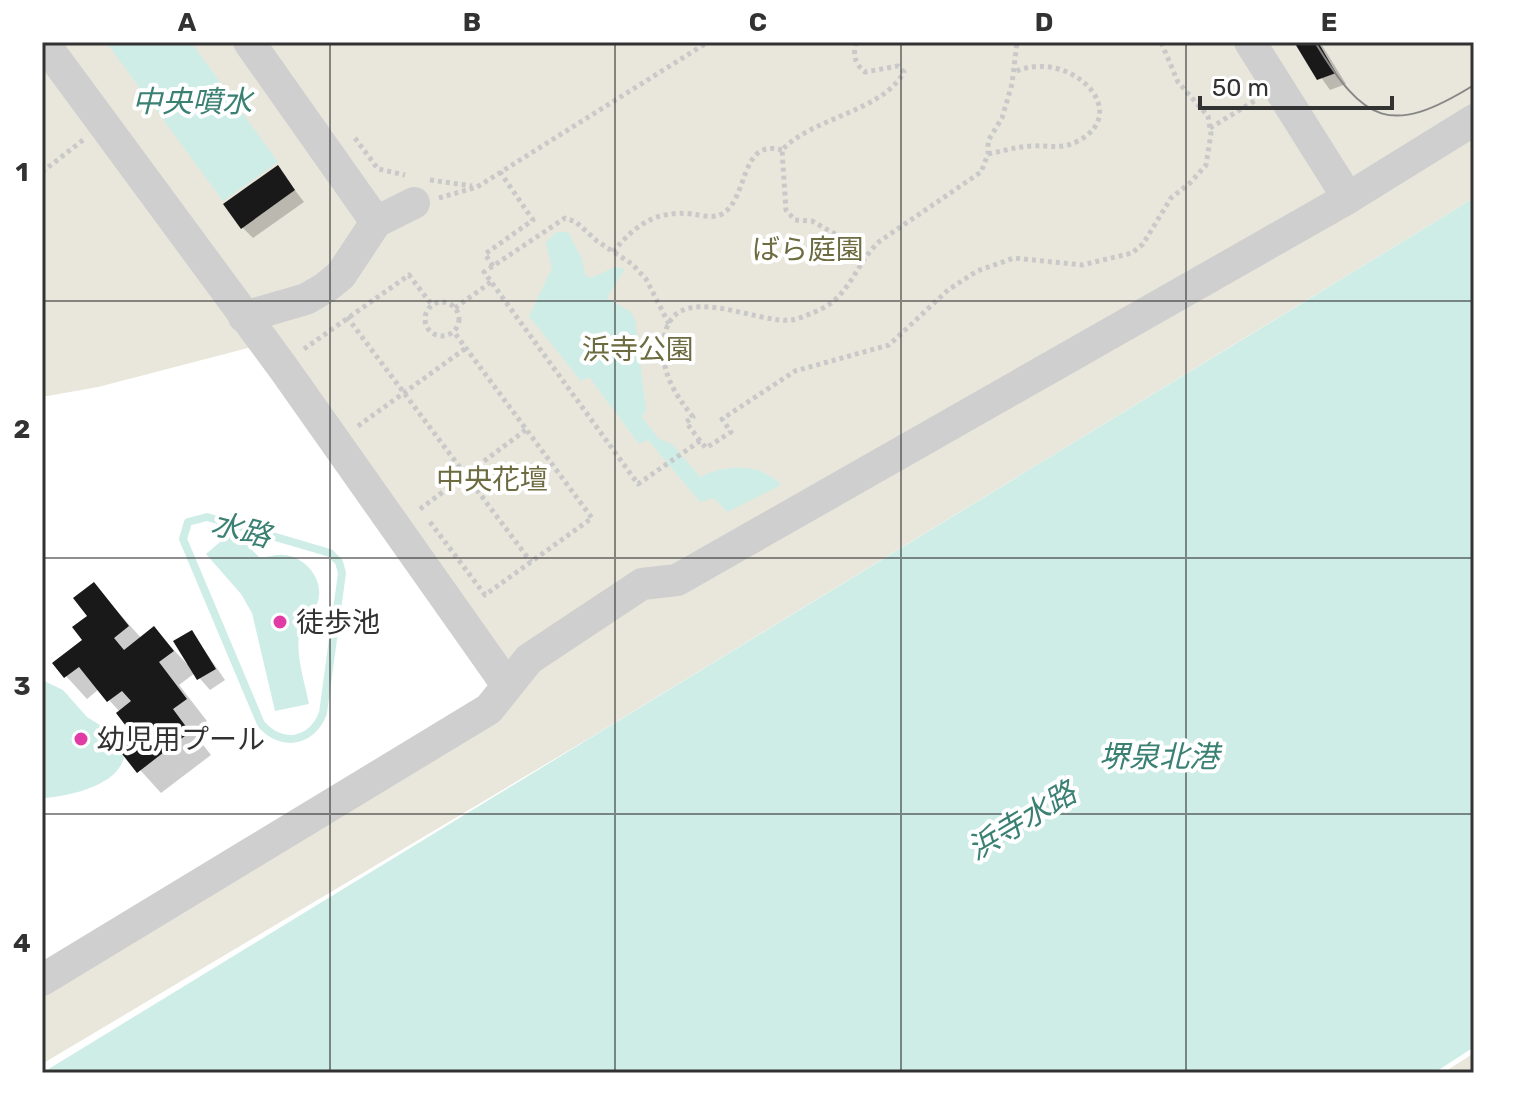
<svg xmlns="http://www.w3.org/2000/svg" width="1516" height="1115" font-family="Rubik,'Noto Sans JP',sans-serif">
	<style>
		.green { fill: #e9e7db }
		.water { fill: #ceede7 }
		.shadow { fill: #0003 }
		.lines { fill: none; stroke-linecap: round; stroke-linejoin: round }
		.stream { stroke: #ceede7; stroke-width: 8 }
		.building { fill: #191919 }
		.path { stroke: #c9c9c9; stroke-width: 5; stroke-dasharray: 4 4; stroke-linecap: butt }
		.minor { stroke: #cfcfcf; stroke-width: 32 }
		.tram { stroke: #878787; stroke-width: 2 }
		.grid { fill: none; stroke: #323232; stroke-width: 2; stroke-opacity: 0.55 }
		.poi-dot { fill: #e13ca6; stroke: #fff; stroke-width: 3 }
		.labels { text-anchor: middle; stroke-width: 8; stroke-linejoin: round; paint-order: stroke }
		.park-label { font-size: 28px; fill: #6d6b40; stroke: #fff }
		.poi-label { font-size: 28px; fill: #323232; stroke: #fff; text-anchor: start }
		.water-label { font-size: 30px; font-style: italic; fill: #3a8073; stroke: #fff }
		.neatline { fill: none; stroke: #323232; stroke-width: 3 }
		.grid-label { font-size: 26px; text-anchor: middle; font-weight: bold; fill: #323232 }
	</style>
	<rect width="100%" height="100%" fill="#fff"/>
	<g class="green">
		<path d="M 42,42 L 1474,42 L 1474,198 L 593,736 L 42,1064 L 42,980 L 488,709 L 489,684 L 284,369 L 248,348 L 98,387 L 42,397 Z"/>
		<path d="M 1474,1053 L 1474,1073 L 1443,1073 Z"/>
	</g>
	<g class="water">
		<path d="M 106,42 L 191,42 L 278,162 L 223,201 Z"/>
		<path d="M 1474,198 L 1474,1047 L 1434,1073 L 42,1073 Z"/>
		<path d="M 556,232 L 568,232 L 582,259 L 585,275 L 591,278 L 615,267 L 625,269 L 607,298 L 631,312 L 635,319 L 646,410 L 642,417 L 659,439 L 672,444 L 700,477 C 725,464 761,462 781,485 L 727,512 L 714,498 L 700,502 L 648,440 L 639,444 L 589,377 L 581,381 L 529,316 L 552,268 L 546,243 Z"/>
		<path d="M 233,531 L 259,557 C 268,558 276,554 284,555 C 307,557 326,582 317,604 C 313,617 301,623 299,636 C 296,657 305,683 309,704 L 275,711 L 252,613 L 241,594 L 206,554 Z"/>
		<path d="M 42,680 L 63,690 L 87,717 L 119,737 L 124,757 C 118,786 67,797 42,798 Z"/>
	</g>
	<g class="shadow">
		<path d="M 1296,42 L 1320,42 L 1346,84 L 1330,90 Z"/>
		<path d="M 278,168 L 304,202 L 253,238 L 242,227 Z"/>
		<path d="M 94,585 L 142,639 L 154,629 L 187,664 L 192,632 L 225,680 L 210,690 L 195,673 L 179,685 L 207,721 L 193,732 L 211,755 L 161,793 L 122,750 L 138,738 L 120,712 L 99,689 L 87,699 L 55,664 L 85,640 Z"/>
	</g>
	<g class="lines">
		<path class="stream" d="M 207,517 L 330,553 L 339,562 L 342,573 L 323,713 C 312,742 282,748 261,724 L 183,539 L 188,522 Z"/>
	</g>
	<g class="building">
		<path d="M 1294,42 L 1318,42 L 1336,73 L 1317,80 Z"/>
		<path d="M 278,165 L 295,190 L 241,229 L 223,204 Z"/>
		<path d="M 94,582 L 129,626 L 114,638 L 124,650 L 154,626 L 174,651 L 159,662 L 187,699 L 173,709 L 190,732 L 137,773 L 119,750 L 135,738 L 116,713 L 131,701 L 122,691 L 107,702 L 79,667 L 64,678 L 52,663 L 82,640 L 72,627 L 87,616 L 73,598 Z"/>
		<path d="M 192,630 L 216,669 L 197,680 L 173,641 Z"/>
	</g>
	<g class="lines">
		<g class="path">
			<path d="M 856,42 C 853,55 854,63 865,72 L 898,66 L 904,72 C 882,112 813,117 782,150 L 786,210 L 795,220 L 812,221 L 867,252"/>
			<path d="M 1210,128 L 1256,100"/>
			<path d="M 355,138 L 378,169 L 405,175"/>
			<path d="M 988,154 C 1003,151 1016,147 1031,146 C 1049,145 1061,150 1078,141 C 1134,112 1070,47 1014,72"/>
			<path d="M 42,172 L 83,140"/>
			<path d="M 430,180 L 472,186"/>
			<path d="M 439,198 L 477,187 L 708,42"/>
			<path d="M 613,252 C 635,225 656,210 692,214 C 701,215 712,219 722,214 C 749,199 739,138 782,150"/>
			<path d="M 493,266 L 485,254 L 533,220 L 500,172"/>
			<circle cx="442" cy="319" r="17"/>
			<path d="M 455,308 L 491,282"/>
			<path d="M 347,317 L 531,562"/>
			<path d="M 669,324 L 646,279 L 632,264 L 597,241 L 576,222 L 565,218 L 484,272 L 638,484 L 700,441 L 706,448 L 731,432 L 722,419 L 795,371 L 889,345 L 948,290 L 977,271 L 1014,258 L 1082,265 L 1132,253 L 1143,244 L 1171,198 L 1190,183 L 1206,165 L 1211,134 L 1208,116 L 1178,82 L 1161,42"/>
			<path d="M 304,349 L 409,275 L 432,305"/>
			<path d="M 358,426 L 466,348"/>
			<path d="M 700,441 L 686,422 L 693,417 C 674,393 660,371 664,340 C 671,276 757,325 792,320 C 801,318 813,313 821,309 C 850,296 857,261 880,241 L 981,172 L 988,154 L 988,141 L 1002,118 L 1012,84 L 1017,42"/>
			<path d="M 420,509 L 527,429"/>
			<path d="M 430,522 L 485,595 L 592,518 L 454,332"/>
		</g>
		<g class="minor">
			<path d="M 43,42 L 284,369 L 507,685"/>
			<path d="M 249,42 L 376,222"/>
			<path d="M 1250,42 L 1348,198"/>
			<path d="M 244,317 L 306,299 L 325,288 L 341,275 L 376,222 L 414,203"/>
			<path d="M 42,980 L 489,709 L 529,659 L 642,584 L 677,580 L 1348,198 L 1474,120"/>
		</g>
		<path class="tram" d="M 1315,42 C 1364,123 1390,137 1474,85"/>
	</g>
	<path class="grid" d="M 330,42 L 330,1073M 615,42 L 615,1073M 901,42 L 901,1073M 1186,42 L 1186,1073M 42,301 L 1474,301M 42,558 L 1474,558M 42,814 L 1474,814"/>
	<g class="poi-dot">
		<circle cx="280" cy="622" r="8"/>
		<circle cx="81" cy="739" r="8"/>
	</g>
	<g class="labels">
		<g class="park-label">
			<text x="808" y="259">ばら庭園</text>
			<text x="638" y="359">浜寺公園</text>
			<text x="492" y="489">中央花壇</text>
		</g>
		<g class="poi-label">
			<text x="296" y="632">徒歩池</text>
			<text x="97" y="749">幼児用プール</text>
		</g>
		<g class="water-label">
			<text x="192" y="112">中央噴水</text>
			<text transform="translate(241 530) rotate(14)" y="10">水路</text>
			<text x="1159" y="767">堺泉北港</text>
			<text transform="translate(1022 821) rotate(-31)" y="10">浜寺水路</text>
		</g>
	</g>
	<rect width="1516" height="1115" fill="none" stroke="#ffffff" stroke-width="88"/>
	<path d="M1200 96v12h192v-12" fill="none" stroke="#323232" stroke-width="4"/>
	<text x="1212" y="96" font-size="24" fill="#323232" stroke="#ffffff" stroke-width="6" paint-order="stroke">50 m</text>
	<rect x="44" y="44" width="1428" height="1027" class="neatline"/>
	<g class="grid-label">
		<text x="187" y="31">A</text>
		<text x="472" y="31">B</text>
		<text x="758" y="31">C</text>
		<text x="1044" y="31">D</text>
		<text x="1329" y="31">E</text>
		<text x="22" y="181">1</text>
		<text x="22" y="438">2</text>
		<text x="22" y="695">3</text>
		<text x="22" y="952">4</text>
	</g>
</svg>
